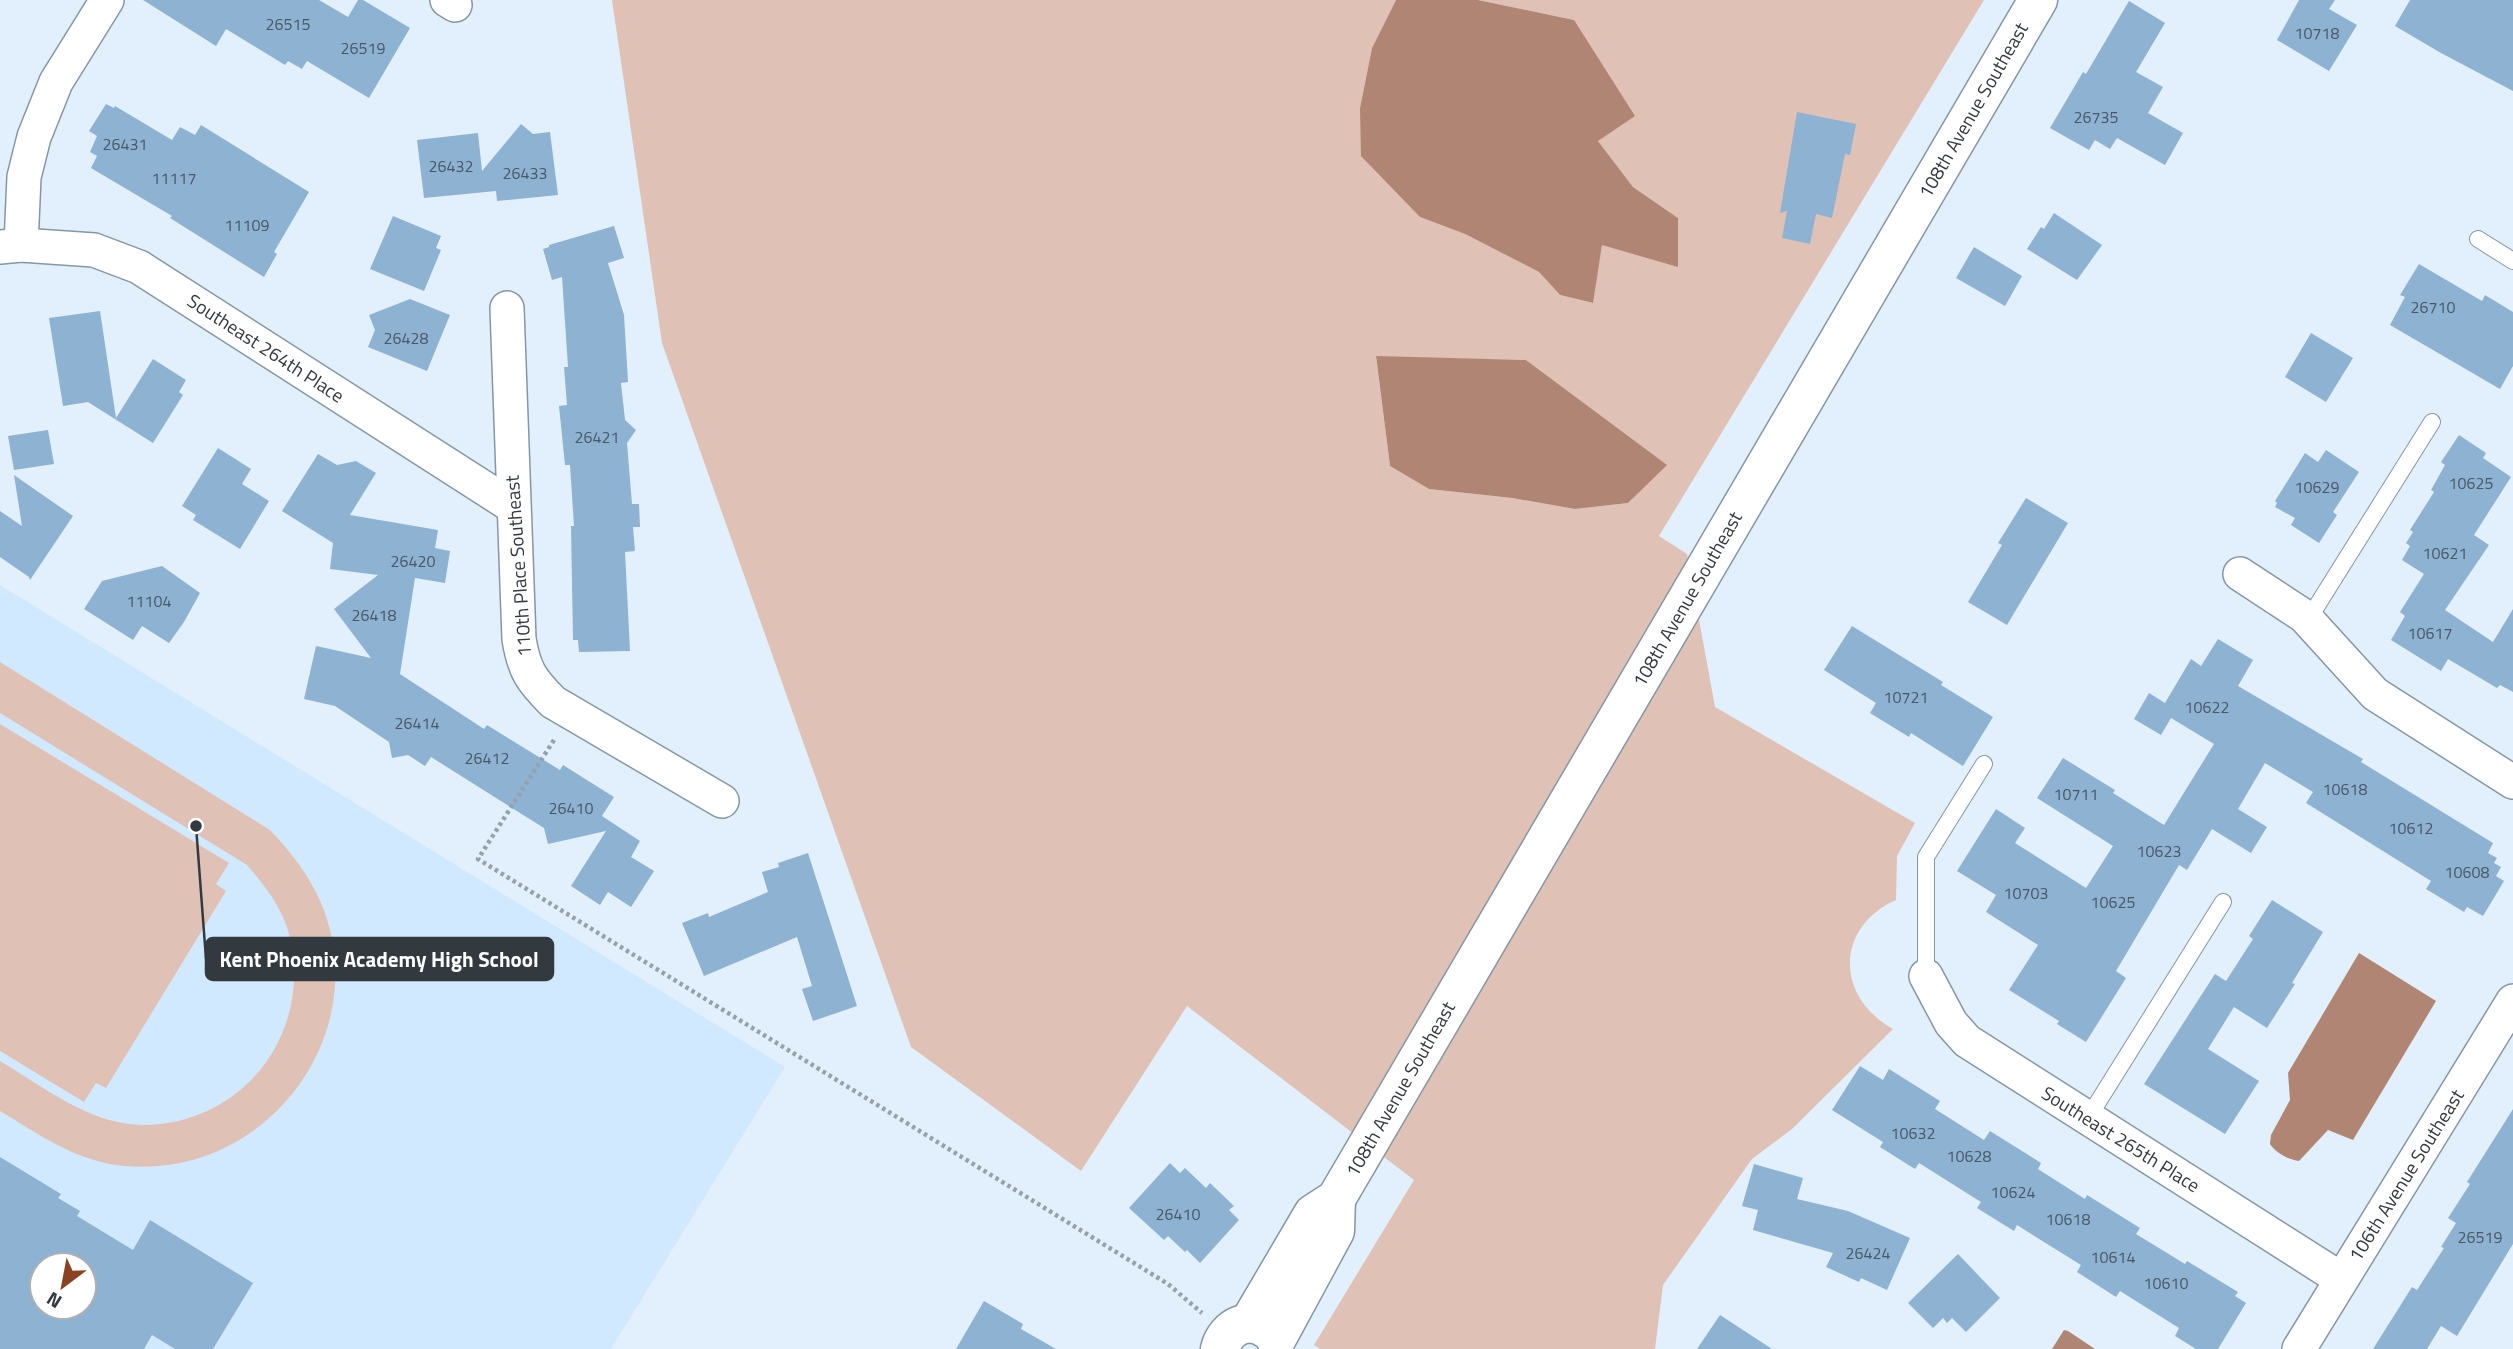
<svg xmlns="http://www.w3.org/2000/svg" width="2513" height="1349" font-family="'Titillium Web',sans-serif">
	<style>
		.built { fill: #d1e9ff; fill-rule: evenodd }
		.green { fill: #e0c1b5; fill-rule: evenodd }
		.water { fill: #b18573 }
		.building { fill: #8db2d2; fill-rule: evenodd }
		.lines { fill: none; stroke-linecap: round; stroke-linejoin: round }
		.service-casing { stroke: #8597a5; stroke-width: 18 }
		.minor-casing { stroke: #8597a5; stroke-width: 36 }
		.tertiary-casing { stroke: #8597a5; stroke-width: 41 }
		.path { stroke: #96a1ab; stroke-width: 4.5; stroke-dasharray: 3.5 3.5; stroke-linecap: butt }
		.service { stroke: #fff; stroke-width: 16 }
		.minor { stroke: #fff; stroke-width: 33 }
		.tertiary { stroke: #fff; stroke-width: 38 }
		.labels { text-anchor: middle; stroke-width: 5; stroke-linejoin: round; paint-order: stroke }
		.number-label { font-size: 16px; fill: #495764 }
		.street-label { font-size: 19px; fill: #32393f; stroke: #fff }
		.leader { fill: none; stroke: #32393f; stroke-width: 2.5 }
		.callout-dot { fill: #32393f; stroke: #fff; stroke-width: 2.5 }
		.callout { fill: #32393f; stroke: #32393f; stroke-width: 2.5 }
		.callout-label { font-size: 21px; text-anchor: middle; font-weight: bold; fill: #fff }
	</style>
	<rect width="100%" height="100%" fill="#e1f0fc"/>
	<path class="built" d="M 0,585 L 785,1067 L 611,1349 L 0,1349 ZM 42,1265 L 84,1265 L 84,1307 L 42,1307 Z"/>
	<g class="green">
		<path d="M 612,0 L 1396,0 L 1372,48 L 1360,108 L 1420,217 L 1465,234 L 1539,272 L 1560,295 L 1592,303 L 1602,245 L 1678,218 L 1633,187 L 1598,141 L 1574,20 L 1478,0 L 1984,0 L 1659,536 L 1687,554 L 1715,707 L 1915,823 L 1897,856 L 1896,900 C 1835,927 1835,997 1893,1029 L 1792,1129 L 1752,1159 L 1663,1285 L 1655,1349 L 1320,1349 L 1314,1345 L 1414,1180 L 1187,1006 L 1081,1171 L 911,1047 L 662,343 ZM 1376,357 L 1526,360 L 1666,465 L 1628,503 L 1575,509 L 1512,498 L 1429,489 L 1390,466 Z"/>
		<path d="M 0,662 L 270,830 C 291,852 309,875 321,903 C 376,1035 265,1179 125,1166 C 77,1162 40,1135 0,1111 L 0,1061 C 44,1087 90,1125 144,1125 C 243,1124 312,1034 290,938 C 284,910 266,887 247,865 L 0,713 Z"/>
		<path d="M 0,724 L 229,863 L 216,884 L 226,891 L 106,1088 L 96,1083 L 84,1102 L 0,1051 Z"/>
	</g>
	<g class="water">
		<path d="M 1396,0 L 1478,0 L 1574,20 L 1635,116 L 1598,141 L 1633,187 L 1678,218 L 1678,267 L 1602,245 L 1593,303 L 1560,295 L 1539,272 L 1465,234 L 1420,217 L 1361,156 L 1360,108 L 1372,48 Z"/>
		<path d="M 1376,356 L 1526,360 L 1667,465 L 1628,503 L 1575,509 L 1512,498 L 1429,489 L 1390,466 Z"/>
		<path d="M 2359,953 L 2436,1001 L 2353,1140 L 2328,1130 L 2299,1161 C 2289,1160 2276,1153 2270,1144 L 2271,1135 L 2290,1100 L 2288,1073 Z"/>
		<path d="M 2064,1330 L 2068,1331 L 2095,1349 L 2052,1349 Z"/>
	</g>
	<g class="building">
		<path d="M 143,0 L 319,0 L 348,17 L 358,0 L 363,0 L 410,28 L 369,98 L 307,61 L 302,69 L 288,61 L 285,65 L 226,29 L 216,46 Z"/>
		<path d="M 2299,0 L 2335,0 L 2329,9 L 2357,25 L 2329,71 L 2277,40 Z"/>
		<path d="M 2410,0 L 2513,0 L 2513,91 L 2441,53 L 2395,26 Z"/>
		<path d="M 2129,1 L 2165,23 L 2136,72 L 2163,87 L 2148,113 L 2183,133 L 2165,165 L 2117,138 L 2110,149 L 2095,140 L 2089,150 L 2050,128 L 2083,72 L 2086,74 Z"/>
		<path d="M 106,104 L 114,108 L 115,106 L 172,140 L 180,127 L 195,135 L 201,125 L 309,192 L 274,252 L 277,254 L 264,277 L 170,218 L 172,216 L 91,168 L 97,156 L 90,152 L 97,136 L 89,131 Z"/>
		<path d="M 1797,112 L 1856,124 L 1850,155 L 1845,154 L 1832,218 L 1816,214 L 1810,244 L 1782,238 L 1787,211 L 1780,213 Z"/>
		<path d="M 521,124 L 533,134 L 550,132 L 558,195 L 497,201 L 496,191 L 424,198 L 417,140 L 478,133 L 482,171 Z"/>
		<path d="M 2054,213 L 2102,245 L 2077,280 L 2027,249 L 2041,227 L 2044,229 Z"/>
		<path d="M 393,216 L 441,236 L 436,248 L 441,250 L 424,291 L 370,269 Z"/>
		<path d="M 614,226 L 624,258 L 608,263 L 624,315 L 628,382 L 621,383 L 625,420 L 636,430 L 627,443 L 632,504 L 639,504 L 640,527 L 633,527 L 635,551 L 625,552 L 630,651 L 579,652 L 578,640 L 573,640 L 571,526 L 574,526 L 570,465 L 565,465 L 559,406 L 567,405 L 564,367 L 568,367 L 562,277 L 552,280 L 543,249 L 549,247 L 549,245 Z"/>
		<path d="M 1974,247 L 2022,276 L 2005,306 L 1956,278 Z"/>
		<path d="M 2419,264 L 2482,301 L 2485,295 L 2513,312 L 2513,366 L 2500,389 L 2390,325 L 2405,297 L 2400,295 Z"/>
		<path d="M 410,299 L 450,315 L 427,371 L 368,347 L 375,330 L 369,315 Z"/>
		<path d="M 100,311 L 116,418 L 153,359 L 186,380 L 179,392 L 183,395 L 153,443 L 88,402 L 63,406 L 49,318 Z"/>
		<path d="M 2311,333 L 2353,358 L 2326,402 L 2285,377 Z"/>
		<path d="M 48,430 L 54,464 L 14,470 L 8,436 Z"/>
		<path d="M 2459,435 L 2486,453 L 2483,458 L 2511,477 L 2474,535 L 2489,545 L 2445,610 L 2493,642 L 2513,609 L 2513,692 L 2500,685 L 2497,688 L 2448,659 L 2441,671 L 2391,640 L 2405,616 L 2400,612 L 2424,574 L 2402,560 L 2410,546 L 2406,543 L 2413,532 L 2410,530 L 2434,492 L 2431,490 L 2445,465 L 2441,462 Z"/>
		<path d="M 218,448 L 251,469 L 242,484 L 269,501 L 240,549 L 193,520 L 196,515 L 182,506 Z"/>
		<path d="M 2326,450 L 2359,472 L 2333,512 L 2337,515 L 2319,543 L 2291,525 L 2295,518 L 2275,507 L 2277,503 L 2275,501 L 2305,453 L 2318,462 Z"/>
		<path d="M 318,454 L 337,465 L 356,461 L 376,473 L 350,515 L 438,530 L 435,548 L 450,551 L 445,583 L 415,578 L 400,674 L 484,729 L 487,725 L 560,770 L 563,765 L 614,797 L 602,816 L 640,841 L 631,857 L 654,871 L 631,907 L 608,892 L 600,905 L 571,886 L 606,831 L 548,844 L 544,828 L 431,757 L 425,766 L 408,755 L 392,758 L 389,742 L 335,706 L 304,699 L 316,646 L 371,658 L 334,609 L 378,575 L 330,569 L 333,543 L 282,511 Z"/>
		<path d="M 14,475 L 73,516 L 30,580 L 29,577 L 0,557 L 0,511 L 22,526 Z"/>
		<path d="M 2026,498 L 2068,523 L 2007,625 L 1968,602 L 2002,545 L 1998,543 Z"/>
		<path d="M 162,566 L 200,593 L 184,622 L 169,643 L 142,626 L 133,640 L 84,609 L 102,581 Z"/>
		<path d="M 1852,626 L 1943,682 L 1941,685 L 1993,717 L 1963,766 L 1911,733 L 1909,737 L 1870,713 L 1876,703 L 1824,670 Z"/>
		<path d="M 2218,639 L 2253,660 L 2238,686 L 2363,759 L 2361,762 L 2493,843 L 2488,853 L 2497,858 L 2494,863 L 2501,867 L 2496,876 L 2504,881 L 2483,916 L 2467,907 L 2464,912 L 2426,889 L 2431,881 L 2306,803 L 2313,792 L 2265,763 L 2238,809 L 2267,827 L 2251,853 L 2212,829 L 2187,870 L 2179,865 L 2116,971 L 2126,978 L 2086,1042 L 2057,1024 L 2059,1021 L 2009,990 L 2038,945 L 1986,912 L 1996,895 L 1957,871 L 1996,809 L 2025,828 L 2015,843 L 2086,888 L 2113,846 L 2037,798 L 2063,758 L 2115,790 L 2113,793 L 2164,825 L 2214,744 L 2171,718 L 2161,735 L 2134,719 L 2149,693 L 2165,703 L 2191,659 L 2201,666 Z"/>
		<path d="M 808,853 L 857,1006 L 813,1021 L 802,989 L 812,986 L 797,937 L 704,976 L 682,923 L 708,913 L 709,917 L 768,892 L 762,872 L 779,867 L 778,863 Z"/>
		<path d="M 2272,900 L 2323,932 L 2292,983 L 2295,984 L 2267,1028 L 2234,1007 L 2208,1049 L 2259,1081 L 2225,1134 L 2144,1084 L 2215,974 L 2226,981 L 2253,939 L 2249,936 Z"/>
		<path d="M 1860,1066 L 1883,1080 L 1889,1069 L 1940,1101 L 1935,1109 L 1984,1140 L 1990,1131 L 2041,1163 L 2038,1169 L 2085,1199 L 2087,1195 L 2140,1228 L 2136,1234 L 2185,1264 L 2187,1261 L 2238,1292 L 2235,1296 L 2246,1303 L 2218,1349 L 2196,1349 L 2175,1336 L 2179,1328 L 2120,1291 L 2116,1297 L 2077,1272 L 2081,1265 L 2017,1225 L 2014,1231 L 1977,1208 L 1981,1202 L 1919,1163 L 1915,1169 L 1880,1147 L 1883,1142 L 1832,1110 Z"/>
		<path d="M 2513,1109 L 2513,1244 L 2457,1336 L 2441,1326 L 2427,1349 L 2373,1349 L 2412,1287 L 2417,1290 L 2444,1248 L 2441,1247 L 2456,1223 L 2448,1218 L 2470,1184 L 2467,1182 Z"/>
		<path d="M 0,1157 L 61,1194 L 58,1198 L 80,1211 L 77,1216 L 133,1250 L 150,1220 L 253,1283 L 213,1349 L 175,1349 L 152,1335 L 144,1349 L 0,1349 ZM 42,1265 L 84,1265 L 84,1307 L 42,1307 Z"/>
		<path d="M 1170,1163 L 1180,1173 L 1185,1168 L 1206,1188 L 1210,1183 L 1234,1206 L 1229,1210 L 1239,1220 L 1200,1263 L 1187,1250 L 1185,1252 L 1168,1236 L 1164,1240 L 1129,1208 Z"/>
		<path d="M 1754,1164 L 1803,1178 L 1797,1199 L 1848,1211 L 1910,1238 L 1887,1290 L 1861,1278 L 1859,1282 L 1826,1267 L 1833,1253 L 1753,1230 L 1758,1210 L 1742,1206 Z"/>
		<path d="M 1958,1254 L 2000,1298 L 1966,1332 L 1952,1318 L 1947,1323 L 1943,1318 L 1933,1328 L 1908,1303 Z"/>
		<path d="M 984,1301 L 1023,1324 L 1021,1329 L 1056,1349 L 956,1349 Z"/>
		<path d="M 1720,1315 L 1772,1349 L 1697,1349 Z"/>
	</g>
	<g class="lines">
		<defs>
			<g id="service">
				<path d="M 2478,239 L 2513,261"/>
				<path d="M 2308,620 L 2432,422"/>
				<path d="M 1926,976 L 1926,857 L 1984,764"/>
				<path d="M 2088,1118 L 2223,902"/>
			</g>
			<g id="minor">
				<path d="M 447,0 L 455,5"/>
				<path d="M 21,245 L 24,177 L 34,137 L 56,82 L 107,0"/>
				<path d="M 0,247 L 21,245 L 94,250 L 139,267 L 512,506"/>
				<path d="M 507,308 L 519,639 C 524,670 531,680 553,702 L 722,801"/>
				<path d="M 2240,574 L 2304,616 L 2375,694 L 2513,782"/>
				<path d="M 1926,976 L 1951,1023 L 1967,1041 L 2341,1279"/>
				<path d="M 2299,1349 L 2513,1001"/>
			</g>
			<g id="tertiary">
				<path d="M 1249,1323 L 1313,1214 L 1336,1199 L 2038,0"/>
				<path d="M 1276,1340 L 1335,1231 L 1336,1199"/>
				<path d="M 1220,1349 C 1226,1326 1250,1315 1269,1331"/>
			</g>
		</defs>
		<use href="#service" class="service-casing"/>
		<use href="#minor" class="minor-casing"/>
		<use href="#tertiary" class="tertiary-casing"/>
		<path class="path" d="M 554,740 L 478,859 L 1168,1284 L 1202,1313"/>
		<use href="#service" class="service"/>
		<use href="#minor" class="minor"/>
		<use href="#tertiary" class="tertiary"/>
	</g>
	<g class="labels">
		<g class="number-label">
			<text x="288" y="30">26515</text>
			<text x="2317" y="39">10718</text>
			<text x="363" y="54">26519</text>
			<text x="2096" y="123">26735</text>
			<text x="125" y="150">26431</text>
			<text x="451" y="172">26432</text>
			<text x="525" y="179">26433</text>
			<text x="174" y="184">11117</text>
			<text x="247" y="231">11109</text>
			<text x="2433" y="313">26710</text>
			<text x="406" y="344">26428</text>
			<text x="597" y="443">26421</text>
			<text x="2471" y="489">10625</text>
			<text x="2317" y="493">10629</text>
			<text x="2445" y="559">10621</text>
			<text x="413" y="567">26420</text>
			<text x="149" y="607">11104</text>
			<text x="374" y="621">26418</text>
			<text x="2430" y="639">10617</text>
			<text x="1906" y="703">10721</text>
			<text x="2207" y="713">10622</text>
			<text x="417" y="729">26414</text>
			<text x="487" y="764">26412</text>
			<text x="2345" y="795">10618</text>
			<text x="2076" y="800">10711</text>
			<text x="571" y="814">26410</text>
			<text x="2411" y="834">10612</text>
			<text x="2159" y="857">10623</text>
			<text x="2467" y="878">10608</text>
			<text x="2026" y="899">10703</text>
			<text x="2113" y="908">10625</text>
			<text x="1913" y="1139">10632</text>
			<text x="1969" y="1162">10628</text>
			<text x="2013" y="1198">10624</text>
			<text x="1178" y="1220">26410</text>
			<text x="2068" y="1225">10618</text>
			<text x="2480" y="1243">26519</text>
			<text x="1868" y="1259">26424</text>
			<text x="2113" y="1263">10614</text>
			<text x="2166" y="1289">10610</text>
		</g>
		<g class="street-label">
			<text transform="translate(1973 110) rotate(-60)" y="7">108th Avenue Southeast</text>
			<text transform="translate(266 348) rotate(33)" y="7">Southeast 264th Place</text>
			<text transform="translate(518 566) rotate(-94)" y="7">110th Place Southeast</text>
			<text transform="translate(1687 599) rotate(-60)" y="7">108th Avenue Southeast</text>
			<text transform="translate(1400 1089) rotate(-60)" y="7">108th Avenue Southeast</text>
			<text transform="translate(2121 1139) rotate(32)" y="7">Southeast 265th Place</text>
			<text transform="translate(2406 1175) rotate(-58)" y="7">106th Avenue Southeast</text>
		</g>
	</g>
	<path class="leader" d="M196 826L206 959"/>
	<circle class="callout-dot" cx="196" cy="826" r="7"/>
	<rect class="callout" x="206" y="938" width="347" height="42" rx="7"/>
	<g class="callout-label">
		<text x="379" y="967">Kent Phoenix Academy High School</text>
	</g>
	<g transform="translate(63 1286) rotate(212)"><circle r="33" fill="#ffffff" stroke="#adb0b2" stroke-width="2"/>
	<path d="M0-5L12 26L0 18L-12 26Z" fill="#8a4223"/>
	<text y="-10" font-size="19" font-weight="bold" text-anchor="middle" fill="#32393f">N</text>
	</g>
</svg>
